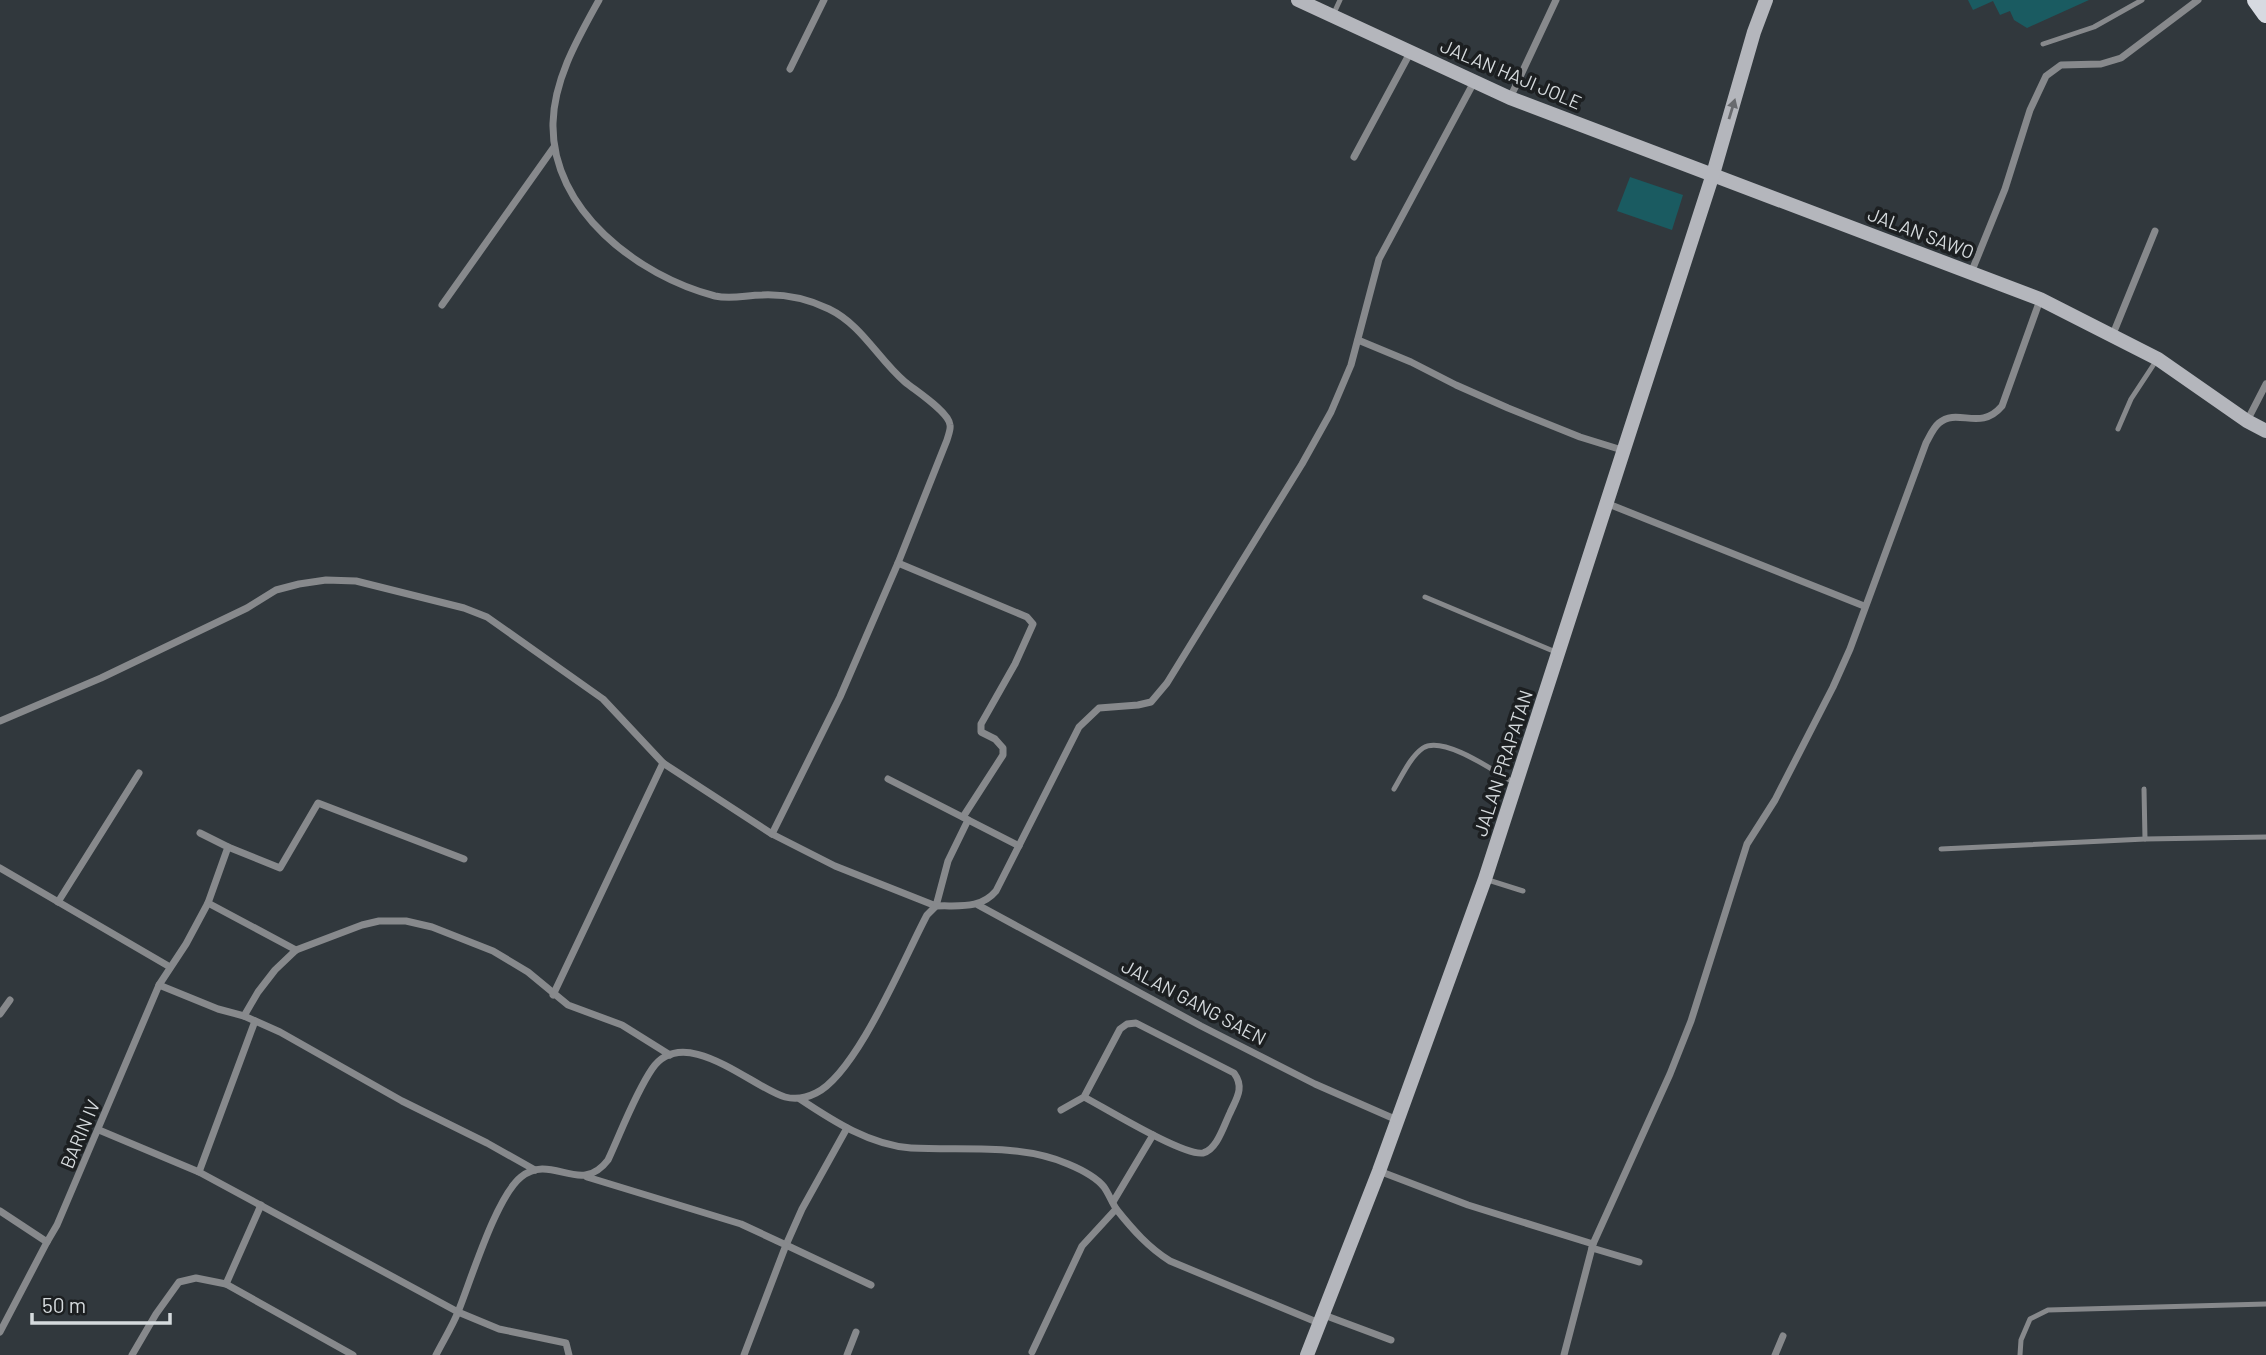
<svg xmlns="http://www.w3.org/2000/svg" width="2266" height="1355" font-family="Barlow,sans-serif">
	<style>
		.building { fill: #1a5b61 }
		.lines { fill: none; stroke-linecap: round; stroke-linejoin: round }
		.lane { stroke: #87898c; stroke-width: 5 }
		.street { stroke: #87898c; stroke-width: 7 }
		.secondary { stroke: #b4b6bc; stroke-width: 14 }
		.primary { stroke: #d7dae1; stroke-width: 18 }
		.oneway { fill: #686a6e }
		.labels { text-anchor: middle; stroke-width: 7; stroke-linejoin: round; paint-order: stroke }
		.street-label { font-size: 19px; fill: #d5dadd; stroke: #1c1f21 }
	</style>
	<rect width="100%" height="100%" fill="#31383d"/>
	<g class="building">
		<path d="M 1968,0 L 2089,0 L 2027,28 L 2014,20 L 2010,11 L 2000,15 L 1993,1 L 1973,10 Z"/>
		<path d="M 1630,177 L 1683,195 L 1672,230 L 1617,211 Z"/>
	</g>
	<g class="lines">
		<g class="lane">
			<path d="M 1334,13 L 1340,0"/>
			<path d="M 2043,44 L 2094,27 L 2142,0"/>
			<path d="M 2118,429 L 2131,399 L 2156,361"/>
			<path d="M 1425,597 L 1558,653"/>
			<path d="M 1394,789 C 1402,776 1410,757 1423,748 C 1443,735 1494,771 1513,782"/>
			<path d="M 2144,789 L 2145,839 L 2266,837"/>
			<path d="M 1941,849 L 2145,839"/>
			<path d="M 1485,879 L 1523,891"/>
			<path d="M 2020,1355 L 2021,1340 L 2030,1319 L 2048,1310 L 2266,1304"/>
		</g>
		<g class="street">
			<path d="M 599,0 C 578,38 554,79 553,123 C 551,210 638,276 715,296 C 732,300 746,295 762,295 C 785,294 808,299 829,309 C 862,325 878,359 905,382 C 916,391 949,412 950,425 C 951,429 948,436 947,440 L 898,563 L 840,697 L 772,834"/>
			<path d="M 790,69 L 824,0"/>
			<path d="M 1510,98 L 1556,0"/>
			<path d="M 1354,157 L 1410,53"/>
			<path d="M 1971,273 L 2005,189 L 2030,110 L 2046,76 L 2061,65 L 2101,64 L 2121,58 L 2198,0"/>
			<path d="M 442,305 L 554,147"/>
			<path d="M 2113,334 L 2155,231"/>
			<path d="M 1358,340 L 1411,362 L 1456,385 L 1508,408 L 1580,437 L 1622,450"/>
			<path d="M 2247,421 L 2266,384"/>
			<path d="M 1606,503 L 1864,606"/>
			<path d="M 898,563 L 1027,617 L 1033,624 L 1015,664 L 981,724 L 981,732 L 995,739 L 1003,748 L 1003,755 L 963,817"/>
			<path d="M 0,721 L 101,678 L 247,608 L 276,590 L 299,584 L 326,580 L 356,581 L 464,608 L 487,617 L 603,699 L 663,763 L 772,834 L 835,866 L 936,906 L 948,861 L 968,820"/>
			<path d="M 888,779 L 1019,846"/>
			<path d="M 228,847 L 280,868 L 318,803 L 464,859"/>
			<path d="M 0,868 L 170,967"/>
			<path d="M 58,902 L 139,773"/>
			<path d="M 208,903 L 296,950"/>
			<path d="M 978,905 L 1201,1026 L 1315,1084 L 1397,1120"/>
			<path d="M 159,985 L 218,1009 L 244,1016 L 280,1032 L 402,1101 L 487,1143 L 535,1170"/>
			<path d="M 553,995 L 663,763"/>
			<path d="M 0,1014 L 10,1000"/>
			<path d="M 244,1016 L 258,992 L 275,970 L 296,950 L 362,925 L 379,921 L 406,921 L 432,927 L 493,951 L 528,972 L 568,1005 L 622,1025 L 670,1055"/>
			<path d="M 800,1099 C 833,1121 870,1145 911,1148 C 963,1151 1019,1143 1068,1164 C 1080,1169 1096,1177 1104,1187 C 1109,1194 1112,1203 1117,1210 C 1133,1230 1149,1248 1170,1261 L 1319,1323"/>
			<path d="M 1061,1110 L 1084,1097 C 1105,1108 1183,1156 1203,1153 C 1217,1150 1224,1125 1230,1113 C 1236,1099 1245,1088 1234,1073 L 1136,1023 L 1127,1024 L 1120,1029 L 1084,1097"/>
			<path d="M 847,1128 L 802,1209 L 786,1245 L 871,1285"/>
			<path d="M 99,1130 L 199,1172 L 458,1312 L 499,1329 L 566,1343 L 569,1355"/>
			<path d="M 1379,1171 L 1468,1205 L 1593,1244"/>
			<path d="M 199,1172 L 255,1021"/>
			<path d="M 587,1177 L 741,1224 L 786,1245 L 744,1355"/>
			<path d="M 1113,1202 L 1153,1135"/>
			<path d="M 0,1211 L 47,1242 L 57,1225 L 159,985 L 186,944 L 208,903 L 228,847 L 200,833"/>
			<path d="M 1592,1248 L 1639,1262"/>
			<path d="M 226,1284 L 261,1205"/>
			<path d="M 1324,1315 L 1391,1340"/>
			<path d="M 0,1332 L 47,1242"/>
			<path d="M 1032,1352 L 1082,1246 L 1116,1209"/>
			<path d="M 132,1355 L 156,1314 L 179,1282 L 196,1278 L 226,1284 L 353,1355"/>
			<path d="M 436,1355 C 443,1341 452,1327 458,1312 C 471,1280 496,1197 521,1177 C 552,1152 580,1197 608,1160 C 621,1132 635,1094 652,1069 C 684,1022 753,1088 785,1097 C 796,1100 806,1098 816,1093 C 857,1073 904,958 927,915 L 936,906 C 958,905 980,910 996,891 L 1079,727 L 1099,708 L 1138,705 L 1151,702 L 1167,683 L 1302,464 L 1331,412 L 1351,365 L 1379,259 L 1474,82"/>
			<path d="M 847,1355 L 856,1332"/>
			<path d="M 1564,1355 L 1593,1244 L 1670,1074 L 1691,1021 L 1747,844 L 1775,800 L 1833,687 L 1850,649 L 1926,443 C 1930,436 1933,428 1939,423 C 1958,407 1980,432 2002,406 L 2040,300"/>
			<path d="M 1775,1355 L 1783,1336"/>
		</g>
		<g class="secondary">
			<path d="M 1298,0 L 1510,98 L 2040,299 L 2158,359 L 2247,421 L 2266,431"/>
			<path d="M 1307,1355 L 1379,1171 L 1485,879 L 1713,174 L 1754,32 L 1766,0"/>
		</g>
		<path class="primary" d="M 2256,0 L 2266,14"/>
	</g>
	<defs><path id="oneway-solid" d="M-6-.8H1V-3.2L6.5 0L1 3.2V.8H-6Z" transform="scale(1.75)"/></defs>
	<use class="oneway" href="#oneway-solid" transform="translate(1732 109) rotate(-73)"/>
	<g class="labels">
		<g class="street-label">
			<text transform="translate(1511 74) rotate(23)" y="7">JALAN HAJI JOLE</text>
			<text transform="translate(1921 233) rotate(21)" y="7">JALAN SAWO</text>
			<text transform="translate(1503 763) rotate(-72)" y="7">JALAN PRAPATAN</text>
			<text transform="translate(1194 1002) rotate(28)" y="7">JALAN GANG SAEN</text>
			<text transform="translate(80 1134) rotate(-67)" y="7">BARIN IV</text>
		</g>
	</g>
	<path d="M32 1313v10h138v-10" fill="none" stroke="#d5dadd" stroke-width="3.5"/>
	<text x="42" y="1313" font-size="21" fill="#d5dadd" stroke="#1c1f21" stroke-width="5" paint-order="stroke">50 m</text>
</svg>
